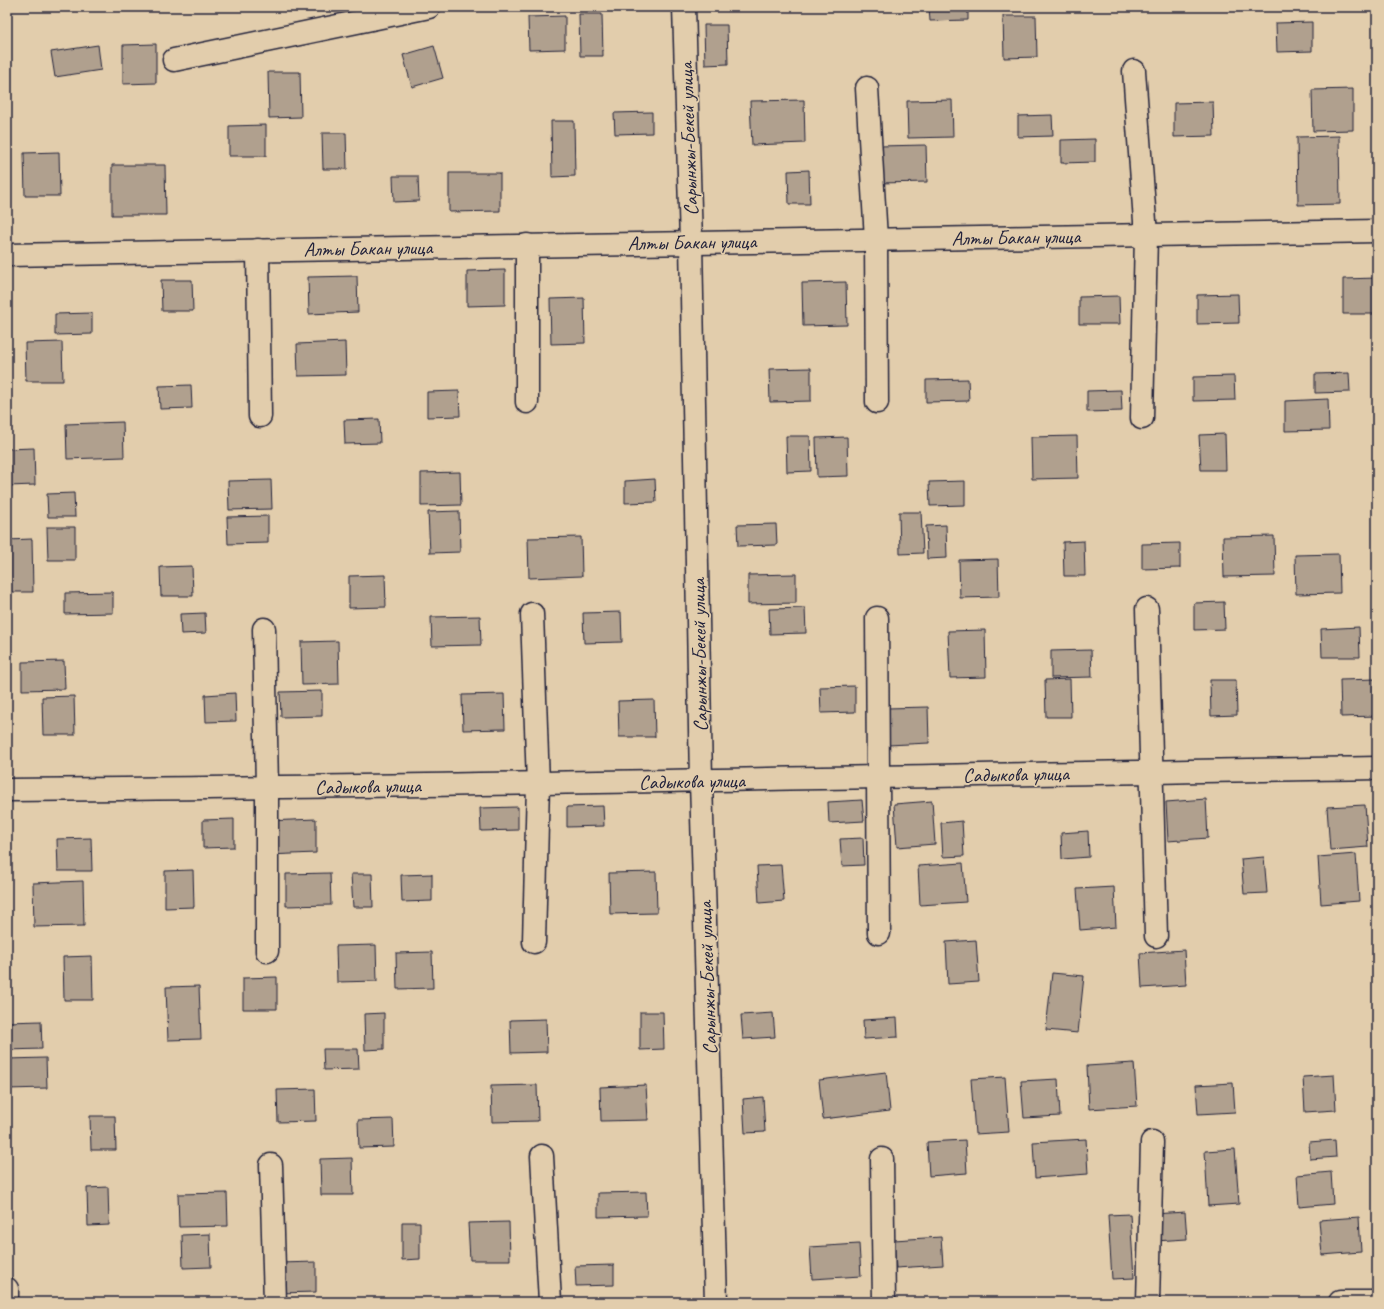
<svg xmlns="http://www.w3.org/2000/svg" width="1384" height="1309" font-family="Caveat,sans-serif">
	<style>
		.building { fill: #b0a08e; stroke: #22223b }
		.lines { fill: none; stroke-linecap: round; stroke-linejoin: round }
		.minor-casing { stroke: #22223b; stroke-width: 25 }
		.minor { stroke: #e2cdac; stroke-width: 22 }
		.labels { text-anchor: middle; stroke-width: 3.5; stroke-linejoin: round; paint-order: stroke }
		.street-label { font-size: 20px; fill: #22223b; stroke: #e2cdac }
	</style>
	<rect width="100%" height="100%" fill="#e2cdac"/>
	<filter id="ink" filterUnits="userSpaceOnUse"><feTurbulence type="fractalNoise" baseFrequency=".025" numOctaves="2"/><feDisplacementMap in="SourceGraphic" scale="8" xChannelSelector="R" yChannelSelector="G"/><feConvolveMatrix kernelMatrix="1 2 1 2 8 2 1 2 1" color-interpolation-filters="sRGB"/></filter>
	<g filter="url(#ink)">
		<g class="building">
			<rect x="832" y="7" width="40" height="3"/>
			<path d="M 929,7 L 968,7 L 968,20 L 930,21 Z"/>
			<rect x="1202" y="7" width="31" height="1"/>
			<path d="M 579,14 L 602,14 L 603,56 L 580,56 Z"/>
			<path d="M 565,16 L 565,49 L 529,50 L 528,17 Z"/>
			<path d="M 1003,16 L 1036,16 L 1037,57 L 1004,58 Z"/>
			<path d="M 1312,22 L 1312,51 L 1277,52 L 1276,23 Z"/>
			<path d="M 704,25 L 727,25 L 728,64 L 705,65 Z"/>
			<path d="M 156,44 L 156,83 L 123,84 L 123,45 Z"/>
			<path d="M 98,45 L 101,70 L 55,77 L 51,52 Z"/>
			<path d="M 434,46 L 443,78 L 412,87 L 403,55 Z"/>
			<path d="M 268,72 L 300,72 L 301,117 L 269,118 Z"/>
			<path d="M 1353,89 L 1353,130 L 1313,131 L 1312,90 Z"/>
			<path d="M 804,100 L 805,143 L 752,145 L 750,101 Z"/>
			<path d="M 952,100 L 953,137 L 908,138 L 907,101 Z"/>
			<path d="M 1213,102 L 1214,136 L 1174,137 L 1174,103 Z"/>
			<path d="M 652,112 L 652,133 L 615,134 L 614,113 Z"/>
			<path d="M 1052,115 L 1053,136 L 1018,137 L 1018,116 Z"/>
			<path d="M 551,121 L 574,121 L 575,176 L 552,177 Z"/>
			<path d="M 266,125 L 266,156 L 229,156 L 229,126 Z"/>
			<path d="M 322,133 L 346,133 L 347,169 L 323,169 Z"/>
			<path d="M 1339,136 L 1340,204 L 1298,205 L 1297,137 Z"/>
			<path d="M 1095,139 L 1095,162 L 1061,163 L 1061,140 Z"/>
			<path d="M 926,145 L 927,182 L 879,183 L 879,146 Z"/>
			<path d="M 59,152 L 60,196 L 25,196 L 24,153 Z"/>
			<path d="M 112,165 L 165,165 L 166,215 L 112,215 Z"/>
			<path d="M 809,170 L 810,204 L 789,204 L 788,171 Z"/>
			<path d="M 449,173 L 500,173 L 500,211 L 449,212 Z"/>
			<path d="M 393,176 L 418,176 L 419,201 L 394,202 Z"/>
			<path d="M 505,270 L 505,305 L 467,306 L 467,271 Z"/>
			<path d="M 357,276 L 358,312 L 309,314 L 308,277 Z"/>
			<path d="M 1377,278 L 1377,314 L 1343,314 L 1343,279 Z"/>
			<path d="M 161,280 L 192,280 L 193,311 L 162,311 Z"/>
			<path d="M 846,282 L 847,325 L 803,326 L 802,283 Z"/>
			<path d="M 1238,294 L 1239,323 L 1197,324 L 1197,295 Z"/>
			<path d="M 1119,296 L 1120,324 L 1079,324 L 1079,297 Z"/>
			<path d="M 584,298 L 585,343 L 551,344 L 550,299 Z"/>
			<path d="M 92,313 L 92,334 L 55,335 L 55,314 Z"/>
			<path d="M 62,342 L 63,381 L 26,381 L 25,343 Z"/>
			<path d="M 345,342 L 346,375 L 298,376 L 297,344 Z"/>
			<path d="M 811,368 L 811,401 L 770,402 L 769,369 Z"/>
			<path d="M 1349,373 L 1350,392 L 1315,393 L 1315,374 Z"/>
			<path d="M 1234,376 L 1235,400 L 1193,401 L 1193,377 Z"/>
			<path d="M 968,379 L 969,401 L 926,402 L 926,380 Z"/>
			<path d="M 191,385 L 192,408 L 160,409 L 159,386 Z"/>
			<path d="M 1121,390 L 1122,411 L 1087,412 L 1087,391 Z"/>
			<path d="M 459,391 L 460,416 L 427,417 L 427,392 Z"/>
			<path d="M 1328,399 L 1329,430 L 1285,431 L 1285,401 Z"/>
			<path d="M 379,419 L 380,443 L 345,444 L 344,420 Z"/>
			<path d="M 123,422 L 124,457 L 67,459 L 66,424 Z"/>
			<path d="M 1225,434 L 1226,470 L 1201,470 L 1199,435 Z"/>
			<path d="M 786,436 L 810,436 L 811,471 L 787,472 Z"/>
			<path d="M 1077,436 L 1078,478 L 1032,479 L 1031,437 Z"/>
			<path d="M 847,437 L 848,476 L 817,477 L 816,438 Z"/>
			<path d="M 34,448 L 35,485 L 8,486 L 7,449 Z"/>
			<path d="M 460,472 L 461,505 L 421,506 L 421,473 Z"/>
			<path d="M 655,479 L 656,502 L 625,503 L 625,481 Z"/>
			<path d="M 271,480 L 272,509 L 229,510 L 228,481 Z"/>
			<path d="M 965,481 L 965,505 L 930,506 L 929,482 Z"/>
			<path d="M 74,493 L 75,517 L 48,517 L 47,494 Z"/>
			<path d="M 459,511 L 460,552 L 430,553 L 428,512 Z"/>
			<path d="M 899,512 L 921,512 L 923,553 L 900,554 Z"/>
			<path d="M 268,516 L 268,543 L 228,544 L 227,517 Z"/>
			<path d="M 776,524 L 777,545 L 738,546 L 737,525 Z"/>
			<path d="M 946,525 L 947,558 L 927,559 L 926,526 Z"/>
			<path d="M 47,527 L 75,527 L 75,560 L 48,560 Z"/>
			<path d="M 1274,536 L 1275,576 L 1224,577 L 1223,537 Z"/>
			<path d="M 581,537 L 582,576 L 529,578 L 528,538 Z"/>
			<path d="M 32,539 L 33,592 L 7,592 L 7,540 Z"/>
			<path d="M 1084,541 L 1085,576 L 1064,576 L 1063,542 Z"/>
			<path d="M 1180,543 L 1180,568 L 1142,569 L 1142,544 Z"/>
			<path d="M 1339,554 L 1340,593 L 1296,594 L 1295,555 Z"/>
			<path d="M 998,559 L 999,597 L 960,598 L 959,560 Z"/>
			<path d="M 192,566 L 193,596 L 161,596 L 160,567 Z"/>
			<path d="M 796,574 L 796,603 L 748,604 L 748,575 Z"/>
			<path d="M 385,575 L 386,607 L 349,608 L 349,576 Z"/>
			<path d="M 113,592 L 113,613 L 65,614 L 65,593 Z"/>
			<path d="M 1224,602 L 1225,629 L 1194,630 L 1194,603 Z"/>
			<path d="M 805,608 L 806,633 L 770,634 L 769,609 Z"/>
			<path d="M 621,612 L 622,642 L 584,643 L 583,613 Z"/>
			<path d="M 205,613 L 206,633 L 181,634 L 180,614 Z"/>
			<path d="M 480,616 L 481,645 L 432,646 L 431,617 Z"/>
			<path d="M 1359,627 L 1360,657 L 1322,657 L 1321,629 Z"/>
			<path d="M 985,630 L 986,677 L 950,678 L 948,631 Z"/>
			<path d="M 338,641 L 339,684 L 302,685 L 301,642 Z"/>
			<path d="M 1091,650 L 1092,677 L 1051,678 L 1051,651 Z"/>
			<path d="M 64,661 L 65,689 L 22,690 L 22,662 Z"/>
			<path d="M 1070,679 L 1071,717 L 1046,717 L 1045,680 Z"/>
			<path d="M 1377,679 L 1377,716 L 1341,717 L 1340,680 Z"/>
			<path d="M 1210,680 L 1236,680 L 1237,715 L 1211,716 Z"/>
			<path d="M 855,686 L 855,712 L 821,713 L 820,687 Z"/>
			<path d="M 322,691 L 322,716 L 281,717 L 280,692 Z"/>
			<path d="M 235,693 L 236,721 L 206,722 L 205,695 Z"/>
			<path d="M 504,694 L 505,729 L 463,730 L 462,695 Z"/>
			<path d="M 74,696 L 75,735 L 43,735 L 42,697 Z"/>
			<path d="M 654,700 L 655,737 L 619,737 L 618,701 Z"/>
			<path d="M 928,707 L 929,743 L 888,745 L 887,708 Z"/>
			<path d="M 1206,799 L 1208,838 L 1168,841 L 1166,802 Z"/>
			<path d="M 862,800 L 864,821 L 829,823 L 828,802 Z"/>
			<path d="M 932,801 L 935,844 L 897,847 L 894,804 Z"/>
			<path d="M 1365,805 L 1368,847 L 1330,850 L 1327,807 Z"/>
			<path d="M 603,806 L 604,826 L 567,827 L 567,807 Z"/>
			<path d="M 518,807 L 518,830 L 481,831 L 480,808 Z"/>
			<path d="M 234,819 L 234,847 L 203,848 L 203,820 Z"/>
			<path d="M 316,819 L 316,853 L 268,855 L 267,821 Z"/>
			<path d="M 962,821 L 964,856 L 943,857 L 941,823 Z"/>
			<path d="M 1088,831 L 1089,857 L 1062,859 L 1061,833 Z"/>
			<path d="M 91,838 L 92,871 L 58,871 L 57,839 Z"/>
			<path d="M 863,838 L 864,865 L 842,866 L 840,839 Z"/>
			<path d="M 1356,854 L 1359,901 L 1321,904 L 1318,857 Z"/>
			<path d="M 1264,857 L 1267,893 L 1244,894 L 1241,859 Z"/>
			<path d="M 963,863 L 966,902 L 920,905 L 918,866 Z"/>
			<path d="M 781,865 L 784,901 L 759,903 L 757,866 Z"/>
			<path d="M 193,870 L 194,907 L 165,908 L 165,871 Z"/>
			<path d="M 656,872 L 657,913 L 610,914 L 609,873 Z"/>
			<path d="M 330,873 L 331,905 L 286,906 L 286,874 Z"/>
			<path d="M 351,874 L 372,874 L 373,907 L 353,907 Z"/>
			<path d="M 432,874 L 432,901 L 402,902 L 401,875 Z"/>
			<path d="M 83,881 L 84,926 L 34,927 L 33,883 Z"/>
			<path d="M 1114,887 L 1116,927 L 1080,930 L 1077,889 Z"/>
			<path d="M 976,940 L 979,982 L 948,984 L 946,942 Z"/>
			<path d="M 376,945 L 377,981 L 337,982 L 336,946 Z"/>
			<path d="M 1184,950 L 1186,985 L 1142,988 L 1140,953 Z"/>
			<path d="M 432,952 L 433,988 L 397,989 L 396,953 Z"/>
			<path d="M 92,956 L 93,1000 L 64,1000 L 63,957 Z"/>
			<path d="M 1052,973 L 1084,976 L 1078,1033 L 1046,1030 Z"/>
			<path d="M 277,977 L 277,1009 L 243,1009 L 243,978 Z"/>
			<path d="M 199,986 L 201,1039 L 168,1040 L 166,987 Z"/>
			<path d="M 640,1012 L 663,1012 L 664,1049 L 640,1050 Z"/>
			<path d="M 384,1013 L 384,1049 L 365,1050 L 364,1014 Z"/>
			<path d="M 773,1013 L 775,1037 L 743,1039 L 741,1015 Z"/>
			<path d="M 897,1018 L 898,1037 L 864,1039 L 863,1020 Z"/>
			<path d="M 546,1019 L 547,1052 L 511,1053 L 510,1020 Z"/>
			<path d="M 41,1021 L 42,1049 L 7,1050 L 7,1022 Z"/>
			<path d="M 323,1049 L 358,1049 L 359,1069 L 324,1070 Z"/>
			<path d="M 46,1058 L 47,1088 L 7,1089 L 7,1059 Z"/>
			<path d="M 1134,1063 L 1137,1106 L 1089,1109 L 1087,1066 Z"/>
			<path d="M 886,1072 L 890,1111 L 823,1119 L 819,1080 Z"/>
			<path d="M 1334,1075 L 1336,1110 L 1305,1112 L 1303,1077 Z"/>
			<path d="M 1005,1077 L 1009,1132 L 975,1134 L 971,1079 Z"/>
			<path d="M 1058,1079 L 1060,1116 L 1024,1118 L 1021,1081 Z"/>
			<path d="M 1233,1083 L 1235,1112 L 1198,1114 L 1196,1085 Z"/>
			<path d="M 537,1085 L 538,1121 L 492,1122 L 491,1086 Z"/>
			<path d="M 646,1085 L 648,1120 L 601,1121 L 600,1087 Z"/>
			<path d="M 315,1089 L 316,1121 L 278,1122 L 277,1090 Z"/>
			<path d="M 763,1097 L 765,1132 L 745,1133 L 743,1099 Z"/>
			<path d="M 90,1116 L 115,1116 L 116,1150 L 91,1150 Z"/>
			<path d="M 393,1119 L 394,1147 L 359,1148 L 358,1120 Z"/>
			<path d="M 1086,1139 L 1088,1174 L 1035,1178 L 1033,1142 Z"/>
			<path d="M 965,1140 L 967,1173 L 929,1176 L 927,1142 Z"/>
			<path d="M 1335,1140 L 1336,1157 L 1310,1159 L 1309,1142 Z"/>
			<path d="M 1235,1149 L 1239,1204 L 1208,1206 L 1205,1151 Z"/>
			<path d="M 352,1158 L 353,1195 L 321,1195 L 320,1159 Z"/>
			<path d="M 1331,1172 L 1333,1204 L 1299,1207 L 1297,1175 Z"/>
			<path d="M 108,1187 L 109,1225 L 88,1226 L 87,1188 Z"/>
			<path d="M 646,1192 L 647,1216 L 598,1217 L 598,1193 Z"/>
			<path d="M 227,1193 L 228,1226 L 179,1227 L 178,1194 Z"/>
			<path d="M 1185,1212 L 1187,1239 L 1155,1241 L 1153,1214 Z"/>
			<path d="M 1130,1214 L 1134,1278 L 1112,1279 L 1108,1215 Z"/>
			<path d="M 1359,1217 L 1361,1252 L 1322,1255 L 1319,1220 Z"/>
			<path d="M 402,1222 L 420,1222 L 420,1259 L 402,1260 Z"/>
			<path d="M 509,1222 L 510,1260 L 470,1260 L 468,1223 Z"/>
			<path d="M 210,1234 L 211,1267 L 183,1268 L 182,1235 Z"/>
			<path d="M 941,1237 L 943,1265 L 896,1268 L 894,1240 Z"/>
			<path d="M 859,1244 L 861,1276 L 812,1279 L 810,1247 Z"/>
			<path d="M 316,1262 L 316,1292 L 279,1293 L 279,1263 Z"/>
			<path d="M 614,1265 L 614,1285 L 576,1286 L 575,1266 Z"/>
		</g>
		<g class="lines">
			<defs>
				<g id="minor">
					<path d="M 684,7 L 691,242 L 701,781 L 716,1302"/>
					<path d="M 174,60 L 429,7"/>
					<path d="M 1134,71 L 1146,235 L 1142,418"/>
					<path d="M 867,88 L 876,239 L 877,402"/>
					<path d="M 258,250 L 260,416"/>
					<path d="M 7,255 L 1377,231"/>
					<path d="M 527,402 L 527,245"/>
					<path d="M 1147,609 L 1156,936"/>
					<path d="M 532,614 L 538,784 L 534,942"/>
					<path d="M 877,618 L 879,933"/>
					<path d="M 264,629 L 267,788 L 267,951"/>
					<path d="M 7,790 C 464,787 920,775 1377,768"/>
					<path d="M 542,1156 L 550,1302"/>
					<path d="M 882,1159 L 884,1302"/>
					<path d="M 271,1165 L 275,1302"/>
					<path d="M 7,1289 L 7,1302"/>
					<path d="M 1148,1302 L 1152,1142"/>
					<path d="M 1340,1302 L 1377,1302"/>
				</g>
			</defs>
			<use href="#minor" class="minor-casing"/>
			<use href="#minor" class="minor"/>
		</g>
	</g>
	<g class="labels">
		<g class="street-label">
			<text transform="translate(688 139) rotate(-92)" y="7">Сарынжы-Бекей улица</text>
			<text transform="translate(1016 237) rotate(-1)" y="7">Алты Бакан улица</text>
			<text transform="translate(692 242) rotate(-1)" y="7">Алты Бакан улица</text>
			<text transform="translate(368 248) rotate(-1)" y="7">Алты Бакан улица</text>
			<text transform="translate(699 655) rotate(-91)" y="7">Сарынжы-Бекей улица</text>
			<text transform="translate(1016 774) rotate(-1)" y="7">Садыкова улица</text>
			<text transform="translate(692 781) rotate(-1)" y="7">Садыкова улица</text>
			<text transform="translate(368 786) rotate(-1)" y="7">Садыкова улица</text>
			<text transform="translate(707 978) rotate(-92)" y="7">Сарынжы-Бекей улица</text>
		</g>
	</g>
	<rect width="1384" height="1309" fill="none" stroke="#e2cdac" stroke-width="24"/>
	<rect x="12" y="12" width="1360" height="1285" fill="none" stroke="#22223b" stroke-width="1.5" filter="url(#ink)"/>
</svg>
